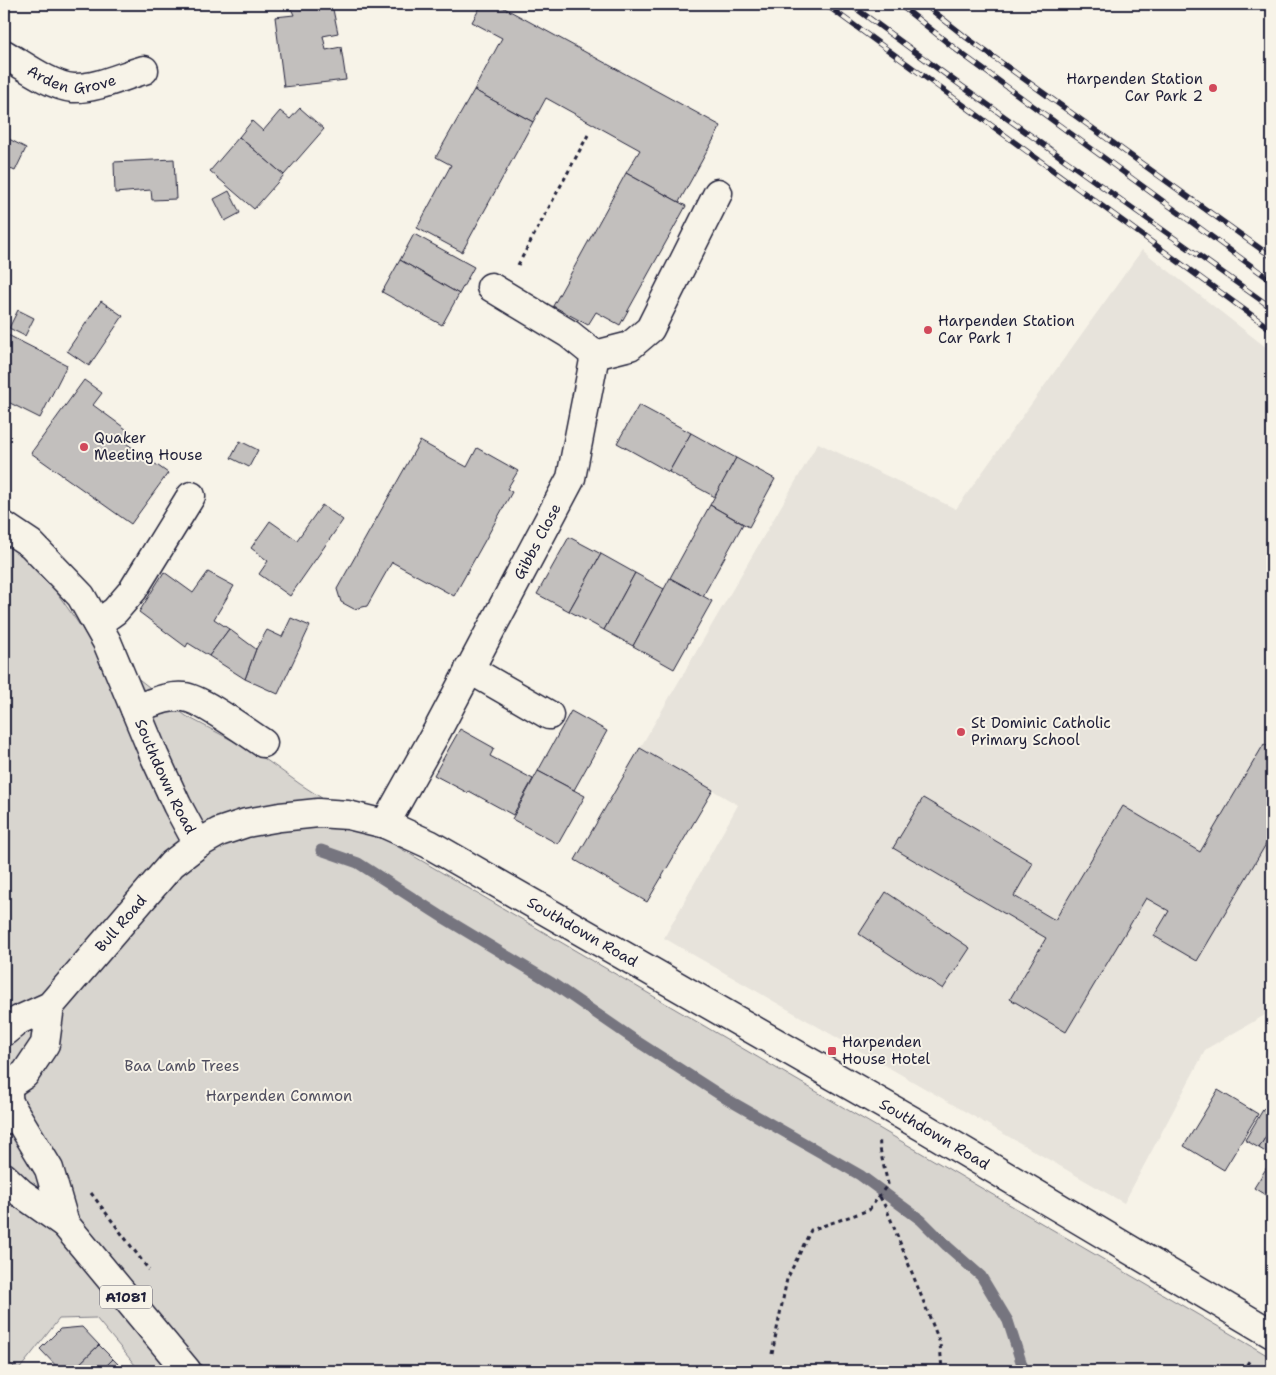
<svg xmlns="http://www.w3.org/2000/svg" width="1276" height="1375" font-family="'Shantell Sans',sans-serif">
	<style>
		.built { fill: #e7e3db }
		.green { fill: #d8d5cf; stroke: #7d7c85 }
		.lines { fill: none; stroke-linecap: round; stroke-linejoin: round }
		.stream { stroke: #76747f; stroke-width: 11 }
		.building { fill: #c2bfbd; stroke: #22223b }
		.minor-casing { stroke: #22223b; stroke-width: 31 }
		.major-casing { stroke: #22223b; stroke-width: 31 }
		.path { stroke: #22223b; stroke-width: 3; stroke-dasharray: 4 4; stroke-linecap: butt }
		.minor { stroke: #f7f3e8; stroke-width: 28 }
		.major { stroke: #f7f3e8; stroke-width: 28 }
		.rail-casing { stroke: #22223b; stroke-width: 5.5 }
		.rail { stroke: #f7f3e8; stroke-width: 4; stroke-dasharray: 11; stroke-linecap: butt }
		.poi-dot { fill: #d1495b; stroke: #f7f3e8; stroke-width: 2 }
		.labels { text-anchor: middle; stroke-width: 4; stroke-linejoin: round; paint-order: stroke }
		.shield { fill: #f7f3e8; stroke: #62616f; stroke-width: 1 }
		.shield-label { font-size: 14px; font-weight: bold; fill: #22223b }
		.street-label { font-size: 15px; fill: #22223b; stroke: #f7f3e8 }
		.poi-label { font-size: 15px; fill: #22223b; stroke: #f7f3e8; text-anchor: start }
		.park-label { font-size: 15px; fill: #504f60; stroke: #f7f3e8 }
	</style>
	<rect width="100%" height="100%" fill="#f7f3e8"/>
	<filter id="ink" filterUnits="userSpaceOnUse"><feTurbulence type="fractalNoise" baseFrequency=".02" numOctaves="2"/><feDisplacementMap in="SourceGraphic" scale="10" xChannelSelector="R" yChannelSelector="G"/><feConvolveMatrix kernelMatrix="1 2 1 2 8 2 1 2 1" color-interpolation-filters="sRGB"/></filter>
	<g filter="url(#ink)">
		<path class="built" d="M 1142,250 L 1272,352 L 1272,1011 L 1206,1049 L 1124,1203 L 664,938 L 738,805 L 640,748 L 818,443 L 956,509 Z"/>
		<path class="green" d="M 4,540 L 20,551 L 55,590 L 81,627 L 140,680 L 186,716 L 258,754 L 300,784 L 393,844 L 1272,1358 L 1272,1371 L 140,1371 L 96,1318 L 59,1319 L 18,1371 L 4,1357 Z"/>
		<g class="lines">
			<path class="stream" d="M 321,850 L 358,863 L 444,918 L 552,983 L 635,1040 L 725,1098 L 860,1175 L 921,1220 L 947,1246 L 981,1276 L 1008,1321 L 1024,1371"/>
		</g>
		<g class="building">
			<path d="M 289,4 L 334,4 L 332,5 L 338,33 L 323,36 L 326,50 L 341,47 L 346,80 L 284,87 L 275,17 L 294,15 Z"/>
			<path d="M 482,4 L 497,4 L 721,126 L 679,202 L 626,173 L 640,150 L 546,98 L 533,122 L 474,90 L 502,38 L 472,22 Z"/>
			<path d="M 474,90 L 533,122 L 462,252 L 417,228 L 451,165 L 436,157 Z"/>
			<path d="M 300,108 L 324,129 L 284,175 L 239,137 L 252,121 L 263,131 L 280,111 L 290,119 Z"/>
			<path d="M 239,137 L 284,175 L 254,209 L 210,171 Z"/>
			<path d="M 9,139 L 26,148 L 15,171 L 4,166 L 4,149 Z"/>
			<path d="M 174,159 L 176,199 L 152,200 L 151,190 L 115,193 L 114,162 Z"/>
			<path d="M 626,173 L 686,206 L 620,325 L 596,312 L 588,325 L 553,306 Z"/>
			<path d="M 229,191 L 240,213 L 225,221 L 214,199 Z"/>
			<path d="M 414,234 L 474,267 L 459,294 L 400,260 Z"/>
			<path d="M 400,260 L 459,294 L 442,325 L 382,292 Z"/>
			<path d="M 101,301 L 123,316 L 89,366 L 67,351 Z"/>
			<path d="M 18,310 L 34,318 L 25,336 L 9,328 Z"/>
			<path d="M 4,333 L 67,365 L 40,418 L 4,400 Z"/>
			<path d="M 84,380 L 102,393 L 93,405 L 130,432 L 123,441 L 168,473 L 131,524 L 31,453 Z"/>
			<path d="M 639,405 L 691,433 L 669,472 L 617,443 Z"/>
			<path d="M 691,433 L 736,458 L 715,497 L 669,472 Z"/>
			<path d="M 240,441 L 258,450 L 249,467 L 231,458 Z"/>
			<path d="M 420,441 L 467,467 L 477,448 L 518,471 L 507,489 L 512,492 L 454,596 L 392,562 L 367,606 L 354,609 L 341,602 L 337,589 Z"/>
			<path d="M 736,458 L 775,479 L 749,527 L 710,505 Z"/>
			<path d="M 322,505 L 343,520 L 290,596 L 259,574 L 268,561 L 251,548 L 270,521 L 297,540 Z"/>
			<path d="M 710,505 L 743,524 L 703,596 L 670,578 Z"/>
			<path d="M 569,537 L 601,554 L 569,611 L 537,594 Z"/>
			<path d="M 601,554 L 635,573 L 604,630 L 569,611 Z"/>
			<path d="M 164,572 L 193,593 L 208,572 L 234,586 L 214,619 L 229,629 L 209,656 L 188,643 L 186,647 L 139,612 Z"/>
			<path d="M 635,573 L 664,589 L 633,646 L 604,630 Z"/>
			<path d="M 670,578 L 712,601 L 674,669 L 633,646 Z"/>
			<path d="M 291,618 L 310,626 L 278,694 L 245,679 L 256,649 L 267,630 L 282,637 Z"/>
			<path d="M 229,629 L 256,649 L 245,679 L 209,656 Z"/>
			<path d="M 571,711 L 607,731 L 574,790 L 538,771 Z"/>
			<path d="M 460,729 L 494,748 L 490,756 L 533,779 L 513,815 L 469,791 L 468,793 L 434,775 Z"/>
			<path d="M 1264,744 L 1272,749 L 1272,834 L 1197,961 L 1154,936 L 1169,911 L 1146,898 L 1066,1032 L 1010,999 L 1046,938 L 893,848 L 923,798 L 1033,863 L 1014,896 L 1055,920 L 1123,806 L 1200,852 Z"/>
			<path d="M 640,748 L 713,790 L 647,902 L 575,860 Z"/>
			<path d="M 538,771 L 585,796 L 558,844 L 512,819 Z"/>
			<path d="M 886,892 L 970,948 L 943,989 L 859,934 Z"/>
			<path d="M 1218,1090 L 1258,1114 L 1224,1170 L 1184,1146 Z"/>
			<path d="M 1264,1108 L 1272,1113 L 1272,1126 L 1259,1148 L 1245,1140 Z"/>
			<path d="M 1272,1126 L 1272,1156 L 1259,1148 Z"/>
			<path d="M 1272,1159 L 1272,1199 L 1254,1188 Z"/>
			<path d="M 82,1327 L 99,1345 L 72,1371 L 61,1371 L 40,1349 L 60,1329 Z"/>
			<path d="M 99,1345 L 113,1359 L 101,1371 L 72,1371 Z"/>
			<path d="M 113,1359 L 125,1371 L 101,1371 Z"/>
		</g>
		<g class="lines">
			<defs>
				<g id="minor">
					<path id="s1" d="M 4,54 C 23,65 51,86 73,88 C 96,89 122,76 144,70"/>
					<path d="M 595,355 L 630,346 L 650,329 L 718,193"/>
					<path id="s2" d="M 4,526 L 31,544 L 81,596 L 107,642 L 154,755 L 177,805 L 198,844"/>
					<path d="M 97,624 L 115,611 L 133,590 L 191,496"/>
					<path d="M 469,669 L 549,715"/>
					<path d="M 135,709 C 150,704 167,695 184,697 C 202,699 246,732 263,743"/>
					<path id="s3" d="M 385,824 L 437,731 L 571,478 L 595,355 L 569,334 L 491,287"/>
					<path id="s4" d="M 4,1032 L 19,1020 L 50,1006 L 172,864 L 198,844 L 219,832 L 246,823 L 280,817 L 318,813 L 348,815 L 385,824 L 429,844 L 923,1127 L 1272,1334"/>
					<path d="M 7,1086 L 25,1074 L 45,1044 L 50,1006"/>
				</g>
				<g id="major">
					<path d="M 4,1080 C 11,1093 8,1107 5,1120"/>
					<path d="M 9,1103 L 49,1169 L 65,1224"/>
					<path d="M 4,1177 L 21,1193 L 65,1224 L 187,1371"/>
				</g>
			</defs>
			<use href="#minor" class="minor-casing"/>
			<use href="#major" class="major-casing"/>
			<g class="path">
				<path d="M 518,265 L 588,135"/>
				<path d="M 91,1193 L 149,1270"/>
				<path d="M 880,1197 L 887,1210 L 940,1343 L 942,1371"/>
				<path d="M 772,1354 L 787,1279 L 811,1230 L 869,1210 L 888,1184 C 886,1175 878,1146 880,1140"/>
				<path d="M 1242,1371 L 1250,1360"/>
			</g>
			<use href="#minor" class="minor"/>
			<use href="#major" class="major"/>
			<defs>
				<g id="rail">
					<path d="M 825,4 L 1272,330"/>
					<path d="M 850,4 L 945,74 L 1272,308"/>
					<path d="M 899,4 L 958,51 L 1272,281"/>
					<path d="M 924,4 L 967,38 L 1272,257"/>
				</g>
			</defs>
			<use href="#rail" class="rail-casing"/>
			<use href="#rail" class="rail"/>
		</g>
	</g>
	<g class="poi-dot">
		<circle cx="1213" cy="88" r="5"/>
		<circle cx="928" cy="330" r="5"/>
		<circle cx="84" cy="447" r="5"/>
		<circle cx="961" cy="732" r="5"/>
		<rect x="827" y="1046" width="10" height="10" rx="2.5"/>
	</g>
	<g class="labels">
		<rect class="shield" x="100" y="1285.5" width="52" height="23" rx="4"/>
		<g class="shield-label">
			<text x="126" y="1302">A1081</text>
		</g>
		<g class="street-label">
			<text dy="5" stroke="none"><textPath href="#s1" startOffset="75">Arden Grove</textPath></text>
			<text dy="5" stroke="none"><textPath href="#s3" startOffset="321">Gibbs Close</textPath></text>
			<text dy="5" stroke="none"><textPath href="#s2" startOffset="304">Southdown Road</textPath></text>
			<text dy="5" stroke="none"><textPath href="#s4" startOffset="162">Bull Road</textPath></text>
			<text dy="5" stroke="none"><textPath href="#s4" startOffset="692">Southdown Road</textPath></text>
			<text dy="5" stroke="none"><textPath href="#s4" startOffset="1098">Southdown Road</textPath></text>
		</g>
		<g class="poi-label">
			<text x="1203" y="84" text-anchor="end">Harpenden Station<tspan x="1203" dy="17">Car Park 2</tspan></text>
			<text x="938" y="326">Harpenden Station<tspan x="938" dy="17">Car Park 1</tspan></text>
			<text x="94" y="443">Quaker<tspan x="94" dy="17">Meeting House</tspan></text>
			<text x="971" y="728">St Dominic Catholic<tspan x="971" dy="17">Primary School</tspan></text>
			<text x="842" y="1047">Harpenden<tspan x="842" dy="17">House Hotel</tspan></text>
		</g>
		<g class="park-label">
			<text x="182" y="1071">Baa Lamb Trees</text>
			<text x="279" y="1101">Harpenden Common</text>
		</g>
	</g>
	<rect width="1276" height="1375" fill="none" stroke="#f7f3e8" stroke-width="20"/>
	<rect x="10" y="10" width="1256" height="1355" fill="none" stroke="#22223b" stroke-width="2" filter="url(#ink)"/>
</svg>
